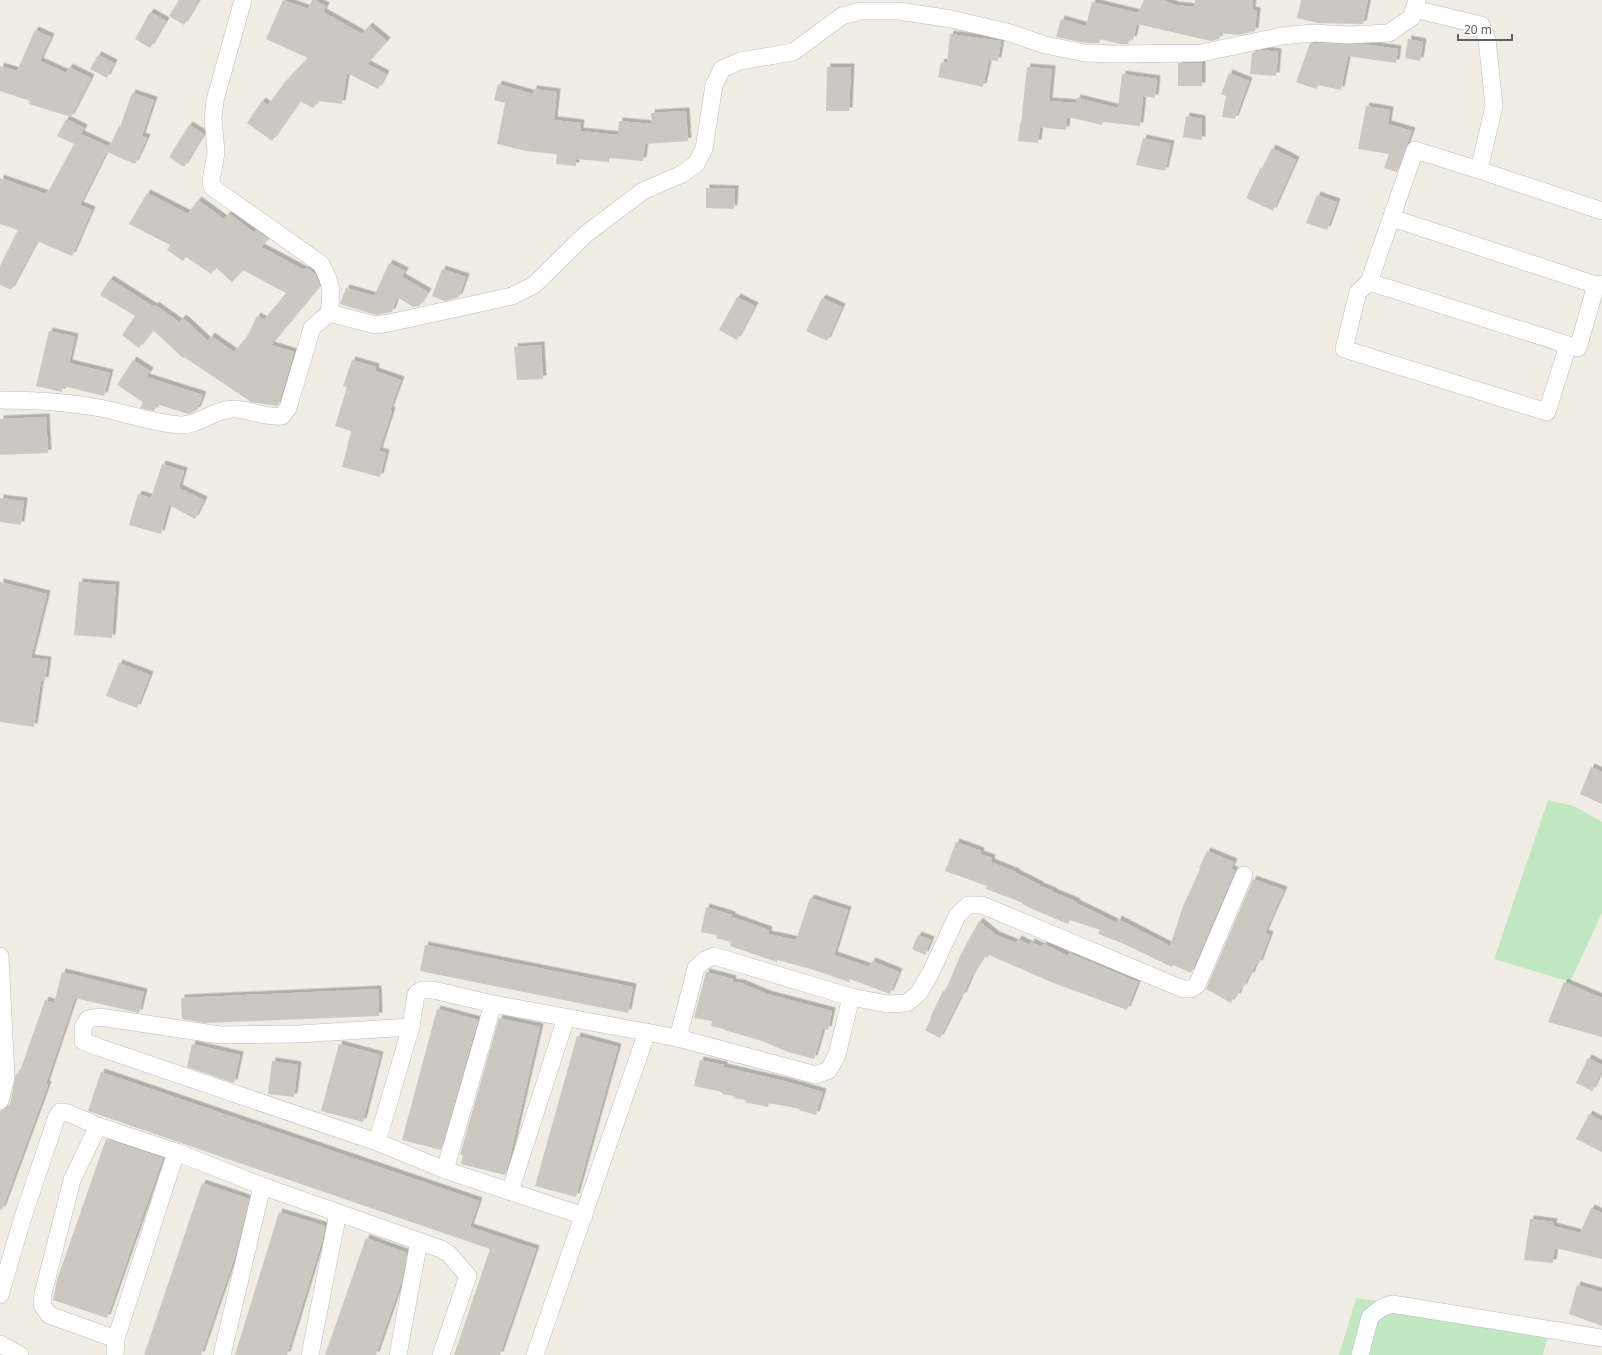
<svg xmlns="http://www.w3.org/2000/svg" width="1602" height="1355" font-family="'Noto Sans',sans-serif">
	<style>
		.green { fill: #c2e8c1 }
		.building { fill: #cbc8c2; filter: url(#shadow) }
		.lines { fill: none; stroke-linecap: round; stroke-linejoin: round }
		.minor-casing { stroke: #b8bbbf; stroke-width: 18 }
		.minor { stroke: #fff; stroke-width: 17 }
	</style>
	<defs>
		<filter id="shadow"><feDropShadow dx="3.5" dy="-3.5" stdDeviation="0" flood-color="#0004"/></filter>
	</defs>
	<rect width="100%" height="100%" fill="#f0ede5"/>
	<g class="green">
		<path d="M 1548,800 L 1574,806 L 1602,822 L 1602,913 L 1570,982 L 1494,959 Z"/>
		<path d="M 1356,1298 L 1551,1324 L 1543,1355 L 1339,1355 Z"/>
	</g>
	<g class="building">
		<path d="M 179,0 L 199,0 L 184,25 L 169,16 Z"/>
		<path d="M 283,0 L 308,9 L 312,0 L 314,0 L 326,6 L 323,12 L 362,34 L 369,26 L 387,41 L 367,64 L 386,74 L 378,89 L 347,73 L 342,104 L 318,101 L 313,108 L 300,101 L 272,141 L 247,123 L 262,101 L 268,105 L 285,82 L 308,58 L 266,39 Z"/>
		<path d="M 1144,0 L 1163,0 L 1175,5 L 1194,7 L 1195,0 L 1253,0 L 1252,10 L 1257,11 L 1255,31 L 1239,35 L 1220,33 L 1219,39 L 1211,41 L 1137,24 L 1133,40 L 1130,39 L 1128,44 L 1120,44 L 1100,39 L 1099,43 L 1086,43 L 1056,37 L 1061,19 L 1086,26 L 1092,2 L 1138,13 Z"/>
		<path d="M 1301,0 L 1368,0 L 1363,24 L 1318,23 L 1297,18 Z"/>
		<path d="M 150,12 L 166,21 L 150,48 L 135,39 Z"/>
		<path d="M 35,30 L 51,37 L 40,61 L 66,73 L 69,67 L 91,78 L 71,117 L 29,104 L 30,101 L 0,91 L 0,66 L 17,71 Z"/>
		<path d="M 950,34 L 1001,41 L 998,61 L 989,60 L 983,87 L 938,77 L 941,62 L 947,63 Z"/>
		<path d="M 1408,39 L 1423,42 L 1420,61 L 1405,58 Z"/>
		<path d="M 1310,43 L 1363,44 L 1398,49 L 1396,63 L 1348,56 L 1341,90 L 1318,85 L 1316,89 L 1296,82 Z"/>
		<path d="M 1262,50 L 1278,52 L 1276,76 L 1250,74 L 1252,53 Z"/>
		<path d="M 98,55 L 114,63 L 107,78 L 90,69 Z"/>
		<rect x="1178" y="63" width="24" height="23"/>
		<path d="M 827,67 L 851,67 L 849,111 L 826,111 Z"/>
		<path d="M 1027,67 L 1052,69 L 1049,101 L 1076,103 L 1077,98 L 1118,108 L 1122,74 L 1157,79 L 1155,98 L 1143,96 L 1140,126 L 1103,122 L 1102,125 L 1067,117 L 1066,130 L 1040,127 L 1038,143 L 1018,141 L 1020,123 L 1021,123 Z"/>
		<path d="M 1229,73 L 1249,81 L 1235,119 L 1222,117 L 1226,96 L 1221,94 Z"/>
		<path d="M 498,84 L 533,94 L 533,89 L 557,92 L 554,120 L 581,123 L 580,131 L 618,135 L 619,121 L 652,124 L 651,113 L 686,111 L 688,141 L 645,144 L 643,161 L 609,158 L 609,162 L 576,159 L 576,166 L 556,164 L 557,154 L 526,151 L 497,144 L 505,103 L 494,100 Z"/>
		<path d="M 132,93 L 154,100 L 142,136 L 147,138 L 135,164 L 107,152 L 119,126 L 120,127 Z"/>
		<path d="M 1366,106 L 1390,110 L 1388,124 L 1412,131 L 1397,172 L 1384,168 L 1389,154 L 1358,149 Z"/>
		<path d="M 1186,116 L 1202,119 L 1202,140 L 1183,137 Z"/>
		<path d="M 66,119 L 84,128 L 81,134 L 109,147 L 80,205 L 92,210 L 72,256 L 37,241 L 11,290 L 0,285 L 0,266 L 18,230 L 0,224 L 0,178 L 46,194 L 47,191 L 48,192 L 74,144 L 57,136 Z"/>
		<path d="M 189,125 L 204,134 L 184,167 L 169,157 Z"/>
		<path d="M 1143,138 L 1171,144 L 1165,171 L 1136,165 Z"/>
		<path d="M 1272,148 L 1296,160 L 1273,211 L 1246,198 L 1261,167 L 1262,168 Z"/>
		<path d="M 706,188 L 735,189 L 734,209 L 706,208 Z"/>
		<path d="M 147,193 L 188,214 L 198,200 L 224,219 L 229,213 L 254,233 L 256,230 L 268,239 L 261,247 L 304,270 L 307,268 L 315,274 L 320,286 L 271,345 L 294,352 L 279,403 L 277,406 L 251,402 L 184,357 L 183,358 L 153,330 L 139,348 L 122,335 L 135,316 L 100,295 L 110,279 L 154,307 L 155,305 L 179,322 L 183,318 L 208,341 L 211,336 L 234,352 L 246,338 L 257,316 L 264,320 L 286,293 L 243,270 L 232,282 L 215,267 L 211,274 L 186,257 L 183,261 L 167,250 L 170,245 L 129,224 Z"/>
		<path d="M 1317,195 L 1337,202 L 1327,230 L 1306,223 Z"/>
		<path d="M 389,263 L 405,271 L 402,277 L 428,292 L 419,306 L 413,307 L 397,297 L 392,312 L 376,315 L 340,304 L 346,288 L 374,296 Z"/>
		<path d="M 442,269 L 466,277 L 459,297 L 445,301 L 432,296 Z"/>
		<path d="M 737,297 L 755,306 L 737,340 L 719,330 Z"/>
		<path d="M 822,298 L 842,307 L 827,341 L 806,331 Z"/>
		<path d="M 49,331 L 75,337 L 69,363 L 110,373 L 104,396 L 63,386 L 62,392 L 36,386 Z"/>
		<path d="M 541,345 L 543,379 L 517,380 L 514,347 Z"/>
		<path d="M 133,360 L 150,371 L 146,377 L 203,395 L 197,410 L 188,414 L 157,404 L 154,411 L 140,408 L 143,402 L 117,385 Z"/>
		<path d="M 352,360 L 376,367 L 375,371 L 401,380 L 390,410 L 392,411 L 379,451 L 386,453 L 380,477 L 342,467 L 351,431 L 335,426 L 347,387 L 343,386 Z"/>
		<path d="M 46,417 L 48,453 L 0,455 L 0,419 Z"/>
		<path d="M 162,464 L 184,471 L 179,488 L 204,500 L 195,519 L 169,505 L 161,534 L 129,525 L 138,494 L 151,498 Z"/>
		<path d="M 0,498 L 24,501 L 21,525 L 0,522 Z"/>
		<path d="M 0,582 L 47,594 L 31,658 L 48,660 L 45,681 L 41,680 L 34,727 L 0,722 Z"/>
		<path d="M 79,582 L 116,585 L 112,638 L 74,635 Z"/>
		<path d="M 119,663 L 150,675 L 137,708 L 106,696 Z"/>
		<path d="M 1591,767 L 1602,772 L 1602,804 L 1580,794 Z"/>
		<path d="M 956,842 L 981,851 L 980,854 L 992,858 L 991,862 L 1016,872 L 1016,873 L 1040,885 L 1040,886 L 1053,891 L 1053,892 L 1077,902 L 1076,903 L 1117,923 L 1118,919 L 1170,946 L 1183,906 L 1200,869 L 1199,868 L 1207,851 L 1234,862 L 1231,869 L 1235,870 L 1191,973 L 1173,965 L 1172,967 L 1122,943 L 1098,934 L 1100,930 L 1070,920 L 1068,924 L 1037,911 L 1022,904 L 1023,903 L 986,889 L 987,886 L 945,871 Z"/>
		<path d="M 1253,879 L 1284,890 L 1265,933 L 1270,935 L 1259,964 L 1256,963 L 1251,976 L 1249,975 L 1243,988 L 1241,987 L 1237,997 L 1234,996 L 1231,1003 L 1206,989 Z"/>
		<path d="M 810,898 L 848,910 L 834,955 L 869,967 L 872,961 L 899,972 L 890,994 L 850,979 L 849,982 L 811,969 L 777,960 L 777,962 L 730,946 L 731,942 L 716,938 L 717,935 L 701,932 L 706,907 L 732,915 L 732,917 L 769,930 L 768,934 L 796,940 Z"/>
		<path d="M 979,921 L 996,935 L 1016,943 L 1018,939 L 1030,945 L 1031,942 L 1042,947 L 1044,944 L 1068,956 L 1069,953 L 1138,982 L 1127,1010 L 1051,982 L 989,955 L 988,958 L 984,956 L 971,977 L 963,996 L 961,996 L 940,1038 L 925,1030 L 931,1019 L 930,1018 L 943,991 L 945,992 L 961,954 Z"/>
		<path d="M 918,935 L 931,940 L 925,955 L 912,949 Z"/>
		<path d="M 425,945 L 633,987 L 628,1013 L 420,971 Z"/>
		<path d="M 62,972 L 144,992 L 139,1013 L 75,998 L 46,1084 L 48,1085 L 2,1210 L 0,1209 L 0,1111 L 7,1108 L 10,1104 L 16,1073 L 19,1074 L 45,1000 L 54,1003 Z"/>
		<path d="M 706,972 L 733,979 L 732,982 L 741,983 L 767,994 L 832,1011 L 828,1030 L 823,1028 L 814,1059 L 788,1052 L 762,1041 L 724,1030 L 724,1029 L 711,1026 L 712,1021 L 694,1018 Z"/>
		<path d="M 1564,982 L 1602,998 L 1602,1037 L 1548,1022 Z"/>
		<path d="M 378,989 L 379,1016 L 205,1023 L 182,1019 L 181,998 Z"/>
		<path d="M 437,1009 L 478,1020 L 441,1150 L 402,1140 Z"/>
		<path d="M 499,1018 L 540,1027 L 509,1161 L 505,1175 L 461,1164 L 463,1155 L 460,1155 Z"/>
		<path d="M 577,1036 L 618,1047 L 576,1197 L 535,1186 Z"/>
		<path d="M 192,1044 L 240,1055 L 234,1083 L 187,1067 Z"/>
		<path d="M 339,1044 L 380,1055 L 363,1122 L 321,1111 Z"/>
		<path d="M 1588,1058 L 1602,1065 L 1602,1071 L 1592,1091 L 1576,1083 Z"/>
		<path d="M 700,1060 L 724,1065 L 724,1067 L 788,1082 L 823,1092 L 816,1115 L 799,1110 L 800,1109 L 769,1103 L 768,1107 L 745,1102 L 746,1100 L 733,1098 L 734,1096 L 722,1094 L 722,1092 L 694,1086 Z"/>
		<path d="M 272,1061 L 298,1065 L 294,1097 L 268,1094 Z"/>
		<path d="M 101,1072 L 479,1201 L 470,1227 L 536,1249 L 500,1355 L 454,1355 L 490,1249 L 88,1111 Z"/>
		<path d="M 1589,1114 L 1602,1121 L 1602,1152 L 1576,1139 Z"/>
		<path d="M 106,1139 L 163,1158 L 107,1318 L 53,1300 L 57,1280 Z"/>
		<path d="M 202,1183 L 249,1199 L 236,1253 L 201,1355 L 144,1355 Z"/>
		<path d="M 1591,1208 L 1602,1213 L 1602,1259 L 1555,1248 L 1553,1263 L 1524,1260 L 1530,1219 L 1554,1222 L 1553,1226 L 1580,1233 Z"/>
		<path d="M 279,1212 L 325,1226 L 322,1241 L 287,1355 L 235,1355 Z"/>
		<path d="M 366,1238 L 407,1253 L 401,1283 L 376,1355 L 325,1355 Z"/>
		<path d="M 1577,1285 L 1602,1292 L 1602,1326 L 1569,1314 Z"/>
	</g>
	<g class="lines">
		<defs>
			<g id="minor">
				<path d="M 243,0 L 215,100 L 213,118 L 216,152 L 211,181 L 212,187 L 321,264 C 332,284 332,291 329,313"/>
				<path d="M 1414,9 L 1481,25 L 1487,39 L 1494,106 L 1479,170"/>
				<path d="M 1392,218 L 1596,285 L 1602,284"/>
				<path d="M 1369,282 L 1578,348 L 1596,285"/>
				<path d="M 1568,345 L 1547,412 L 1344,349 L 1358,292 L 1369,282 L 1415,150 L 1479,170 L 1602,211"/>
				<path d="M 0,400 C 33,400 67,402 100,408 C 126,413 153,423 180,425 C 199,426 215,408 235,409 C 251,410 266,418 282,416 L 288,408 L 312,328 L 329,313 L 375,325 L 389,323 L 512,296 L 534,285 L 586,234 L 643,191 L 682,174 L 696,164 L 704,149 L 714,85 L 722,69 L 740,61 L 793,52 L 842,16 L 860,11 L 899,11 L 951,19 L 1007,32 L 1045,45 L 1085,53 L 1114,54 L 1201,53 L 1282,36 L 1313,33 L 1348,35 L 1389,33 L 1412,17 L 1417,0"/>
				<path d="M 0,956 L 6,1077 L 0,1101"/>
				<path d="M 411,1027 L 299,1034 L 220,1035 L 100,1017 L 88,1019 L 83,1027 L 83,1041 L 98,1047 L 377,1142 L 445,1170 L 584,1216"/>
				<path d="M 678,1038 L 696,968 L 705,960 L 714,956 L 851,997 L 887,1004 L 907,1003 L 919,993 L 930,974 L 957,916 L 968,905 L 982,905 L 1183,989 L 1191,989 L 1197,985 L 1244,875"/>
				<path d="M 98,1126 L 72,1180 L 43,1294 L 42,1305 L 49,1315 L 116,1339"/>
				<path d="M 377,1142 L 411,1027 L 416,994 L 422,990 L 433,990 L 493,1004 L 678,1038 L 816,1075 L 829,1070 L 837,1055 L 851,997"/>
				<path d="M 445,1170 L 493,1004"/>
				<path d="M 510,1191 L 566,1018"/>
				<path d="M 0,1295 L 23,1217 L 56,1119 L 60,1112 L 68,1113 L 98,1126 L 176,1152 L 262,1186 L 441,1249 L 449,1254 L 468,1276 L 441,1355"/>
				<path d="M 0,1344 L 20,1355"/>
				<path d="M 115,1355 L 116,1339 L 176,1152"/>
				<path d="M 222,1355 L 262,1186"/>
				<path d="M 310,1355 L 338,1213"/>
				<path d="M 398,1355 L 419,1241"/>
				<path d="M 535,1355 L 647,1032"/>
				<path d="M 1360,1355 L 1370,1317 L 1381,1308 L 1392,1304 L 1602,1338"/>
			</g>
		</defs>
		<use href="#minor" class="minor-casing"/>
		<use href="#minor" class="minor"/>
	</g>
	<path d="M1458 34v6h54v-6" fill="none" stroke="#5d6166" stroke-width="2"/>
	<text x="1464" y="34" font-size="12" fill="#5d6166" stroke="#ffffff" stroke-width="3" paint-order="stroke">20 m</text>
</svg>
